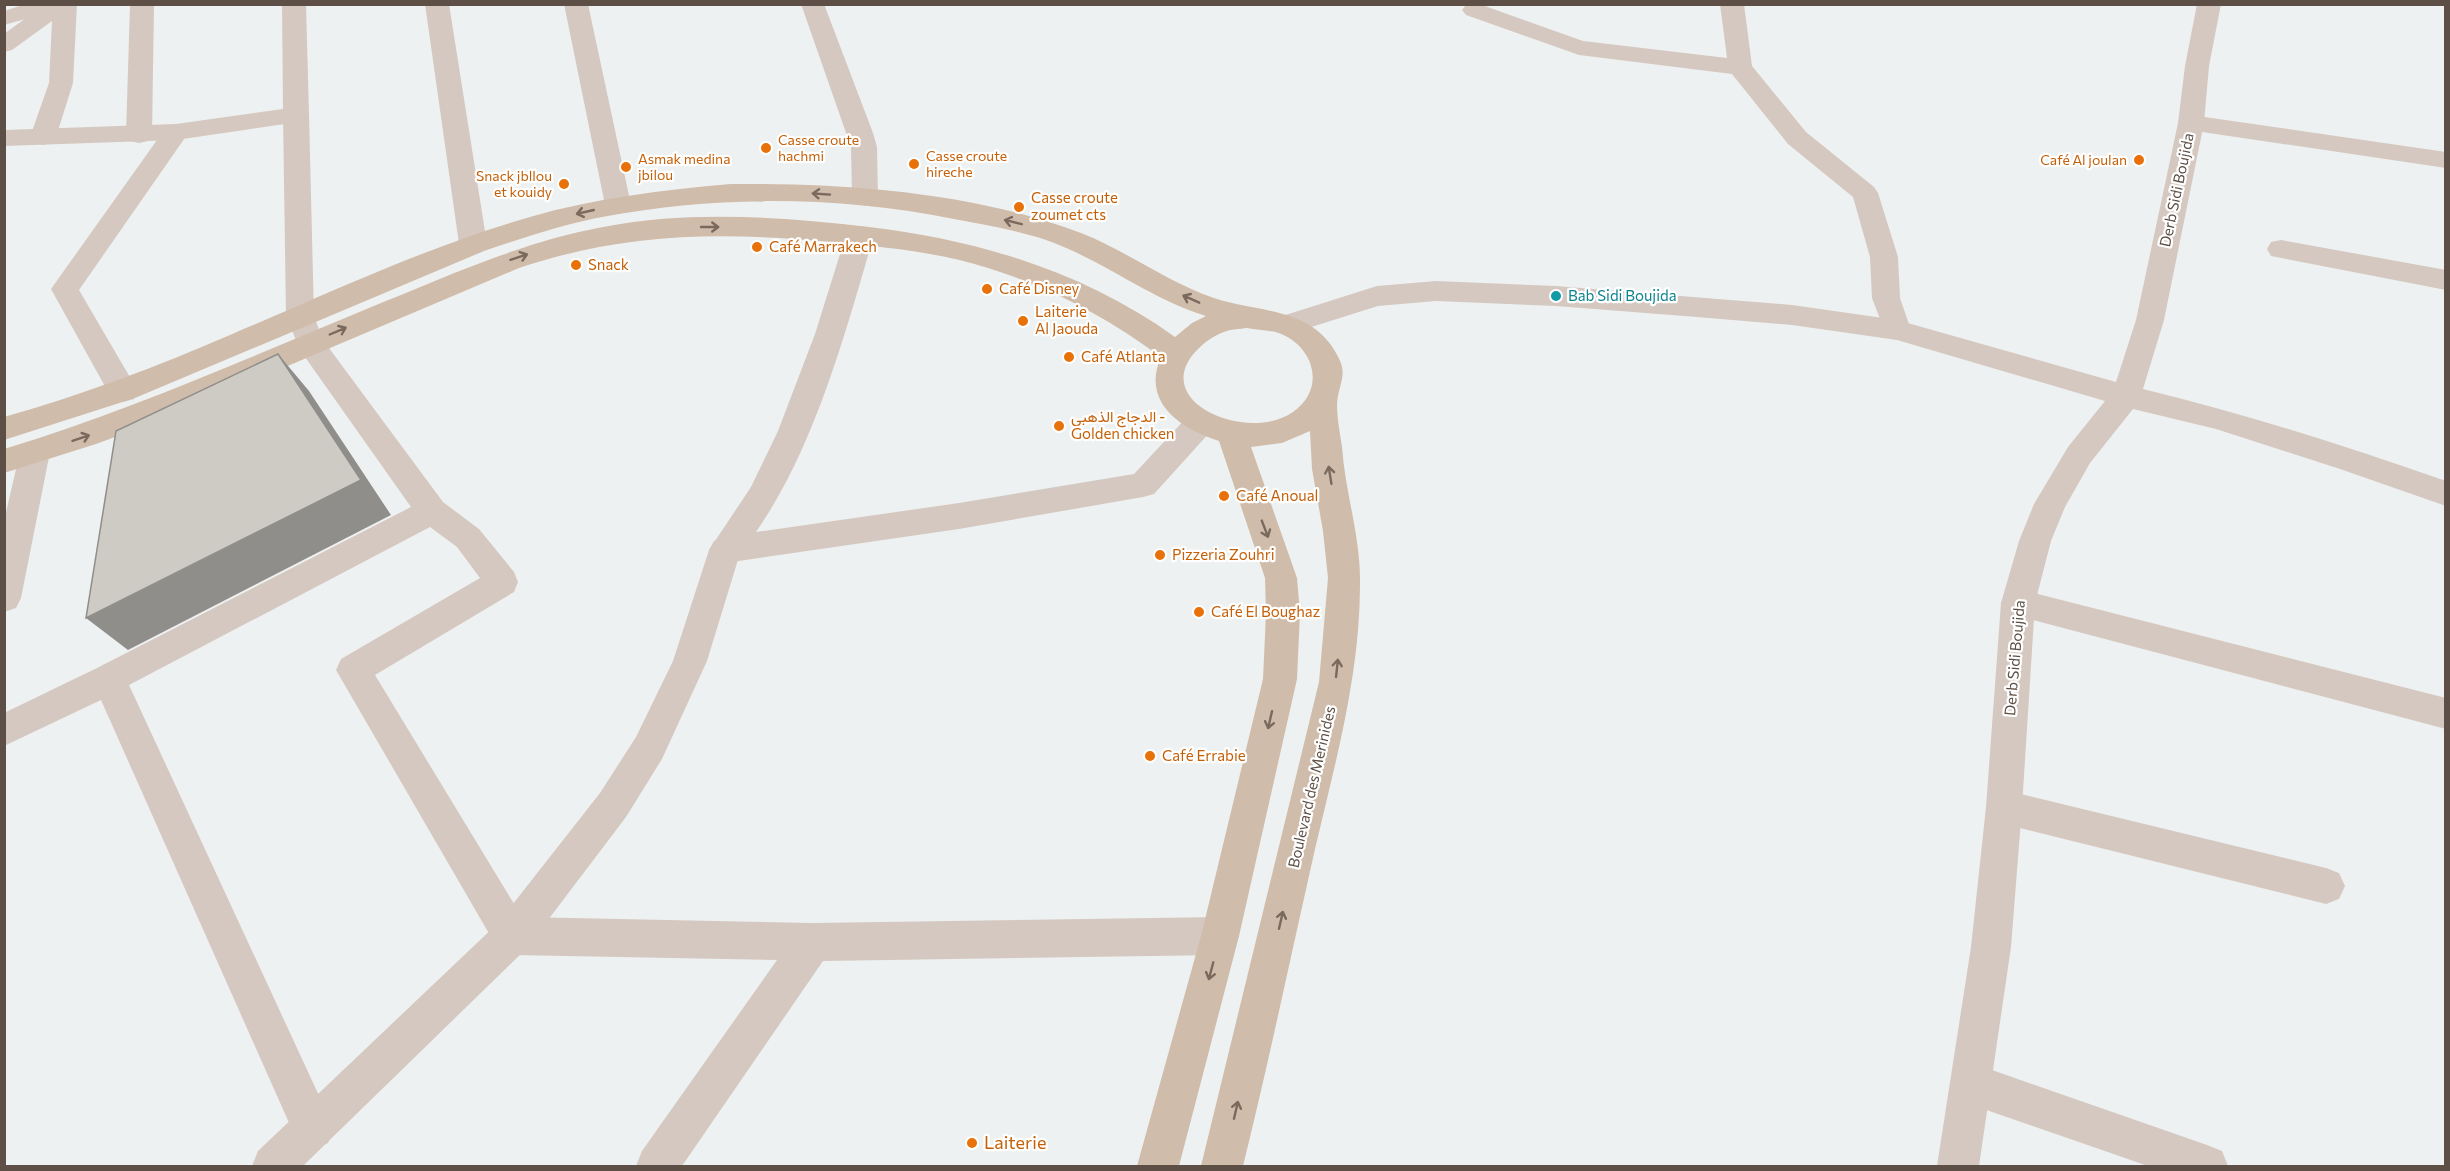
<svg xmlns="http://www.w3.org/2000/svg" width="2450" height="1171" font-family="Commissioner,Vazirmatn,sans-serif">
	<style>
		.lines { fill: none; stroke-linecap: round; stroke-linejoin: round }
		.pedestrian { fill: #d5c8c0; fill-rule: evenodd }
		.minor { fill: #d5c8c0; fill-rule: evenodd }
		.primary { fill: #d0bcab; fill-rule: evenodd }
		.shaded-wall { fill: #908e8a }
		.building { fill: #cecbc5; stroke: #908e8a; stroke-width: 1.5 }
		.oneway { stroke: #7a6a5e }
		.food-dot { fill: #e8710a; stroke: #fff; stroke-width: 2 }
		.culture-dot { fill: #0f9aa8; stroke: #fff; stroke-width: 2 }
		.labels { text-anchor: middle; stroke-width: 4.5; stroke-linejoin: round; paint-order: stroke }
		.far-food-label { font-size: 14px; fill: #c56008; stroke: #fff; text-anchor: start }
		.street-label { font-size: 15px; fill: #5d4f45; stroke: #fff }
		.food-label { font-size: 15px; fill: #c56008; stroke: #fff; text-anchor: start }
		.culture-label { font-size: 15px; fill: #0d838f; stroke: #fff; text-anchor: start }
		.near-food-label { font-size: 18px; fill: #c56008; stroke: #fff; text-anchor: start }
	</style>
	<rect width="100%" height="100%" fill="#eef1f1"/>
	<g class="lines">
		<g class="pedestrian">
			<path d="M 45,4 L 77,4 L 73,83 L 56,137 L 52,143 L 43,145 L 34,143 L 30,137 L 49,83 L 52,21 L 12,50 L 4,52 L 4,34 Z"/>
			<path d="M 130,4 L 154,4 L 152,135 L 148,141 L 139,143 L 130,141 L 126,135 Z"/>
			<path d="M 425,4 L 449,4 L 487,244 L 483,251 L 473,253 L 463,251 L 459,244 Z"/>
			<path d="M 801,4 L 824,4 L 873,133 L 877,147 L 878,197 L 874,203 L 865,206 L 856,203 L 852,197 L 851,147 Z"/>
			<path d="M 1720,4 L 1744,4 L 1752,66 L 1806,132 L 1874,187 L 1878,193 L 1898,257 L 1900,298 L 1911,330 L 1907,337 L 1897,340 L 1887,337 L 1872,298 L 1870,257 L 1853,197 L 1788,144 L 1732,74 L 1579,55 L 1466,15 L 1462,10 L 1466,5 L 1482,5 L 1583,41 L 1727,58 Z"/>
			<path d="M 296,107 L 305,109 L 309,115 L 314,316 L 323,340 L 443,502 L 479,529 L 514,572 L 518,582 L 514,592 L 375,675 L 522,917 L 813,923 L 1220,917 L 1234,923 L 1239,936 L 1234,949 L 1220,955 L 823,961 L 682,1166 L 636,1166 L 642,1151 L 777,960 L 512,955 L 498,949 L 336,670 L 341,659 L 480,578 L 457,547 L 430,527 L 129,685 L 334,1128 L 328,1143 L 313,1149 L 298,1143 L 101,700 L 4,746 L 4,713 L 97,668 L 411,507 L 300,350 L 286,316 L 283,115 L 287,109 Z"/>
			<path d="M 2191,115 L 2446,152 L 2446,168 L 2182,129 L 2178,123 L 2182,117 Z"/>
			<path d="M 176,124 L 185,126 L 189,132 L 79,290 L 138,391 L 134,399 L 123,402 L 112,399 L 51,289 L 167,126 Z"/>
			<path d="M 860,226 L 870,228 L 874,235 C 845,334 815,447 756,532 L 959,503 L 1134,474 L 1189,415 L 1200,411 L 1211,415 L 1215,423 L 1211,431 L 1154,494 L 1143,497 L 959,529 L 725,563 L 714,559 L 709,550 L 751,487 L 778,431 L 815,334 L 846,235 L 850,228 Z"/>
			<path d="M 2281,240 L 2446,270 L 2446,290 L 2271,256 L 2267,249 L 2271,242 Z"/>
			<path d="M 35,440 L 46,444 L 50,452 L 21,598 L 16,608 L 4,612 L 4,521 L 20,452 L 24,444 Z"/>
			<path d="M 2018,589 L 2446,698 L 2446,729 L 2006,613 L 2001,603 L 2006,593 Z"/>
			<path d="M 2004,790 L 2326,868 L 2339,873 L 2345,886 L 2339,899 L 2326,904 L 2004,824 L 1991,819 L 1986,807 L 1991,795 Z"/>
			<path d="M 1972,1063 L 2207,1145 L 2222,1151 L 2228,1166 L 2148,1166 L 1972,1105 L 1957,1099 L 1951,1084 L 1957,1069 Z"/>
		</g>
		<g class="minor">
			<path d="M 26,4 L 64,4 L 61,9 L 4,25 L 4,11 Z"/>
			<path d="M 282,4 L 306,4 L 309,115 L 305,121 L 176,140 L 4,146 L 4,130 L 176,124 L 283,109 Z"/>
			<path d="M 564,4 L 588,4 L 631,205 L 627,211 L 618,214 L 609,211 L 605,205 Z"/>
			<path d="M 2197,4 L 2221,4 L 2209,66 L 2204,123 L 2164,320 L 2143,389 C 2246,414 2346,446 2446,481 L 2446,506 L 2340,469 L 2216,429 L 2133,409 L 2090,463 L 2065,507 L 2051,541 L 2035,603 L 2022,807 L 2011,947 L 1979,1166 L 1937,1166 L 1971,947 L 1986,807 L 2001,603 L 2019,541 L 2034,504 L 2068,447 L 2105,401 L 1897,340 L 1792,325 L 1697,317 L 1556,306 L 1436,301 L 1378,306 L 1286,335 L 1276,332 L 1272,325 L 1276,318 L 1377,286 L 1436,281 L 1556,286 L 1792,305 L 1897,320 L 2116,382 L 2136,320 L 2178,123 L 2185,66 Z"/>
			<path d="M 725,537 L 736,541 L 741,550 L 707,661 L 662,759 L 626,817 L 526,949 L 303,1166 L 252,1166 L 258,1151 L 498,923 L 600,793 L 636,737 L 673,661 L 709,550 L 714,541 Z"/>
		</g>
		<path class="primary" d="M 731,184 C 844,183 974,192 1081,233 C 1127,251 1167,282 1214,298 C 1255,312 1307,307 1333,348 C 1347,370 1343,374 1338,396 C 1335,410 1340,432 1342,447 C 1345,491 1360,535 1360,579 C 1361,671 1336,760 1315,849 C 1291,955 1269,1061 1243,1166 L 1201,1166 L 1319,682 L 1328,578 L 1323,531 L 1312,469 L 1310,431 L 1282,443 L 1251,447 L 1297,578 L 1300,613 L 1297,679 L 1239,936 L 1179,1166 L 1137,1166 L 1201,936 L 1263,679 L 1266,613 L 1265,578 L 1219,441 C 1180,429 1141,402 1161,357 C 1108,318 1050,287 988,268 C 938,252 884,247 832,242 C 720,232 627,232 519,268 L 153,423 L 96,444 L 4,473 L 4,449 C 129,411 248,358 369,308 C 446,277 521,242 603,227 C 690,210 781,217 869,227 C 979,240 1084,272 1175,337 L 1192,323 L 1206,316 C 1150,299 1103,260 1046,240 C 1016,230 985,225 954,219 C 838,196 717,195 602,217 C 561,225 523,238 484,251 L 135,398 L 4,440 L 4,417 C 82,395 156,367 230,335 C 329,293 426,247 530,217 C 595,198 663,190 731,184 ZM 1247,328 C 1257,330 1269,330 1279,333 C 1315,347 1326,389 1293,412 C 1247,444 1146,401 1198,349 C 1205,342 1215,335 1224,332 C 1231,329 1240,329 1247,328 Z"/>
	</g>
	<path class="shaded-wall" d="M 278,354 L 309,391 L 391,515 L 128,650 L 86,618 Z"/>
	<path class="building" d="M 278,354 L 361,480 L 86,618 L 116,431 Z"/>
	<defs><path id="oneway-shaft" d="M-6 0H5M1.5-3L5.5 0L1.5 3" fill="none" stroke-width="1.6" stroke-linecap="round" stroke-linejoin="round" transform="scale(1.5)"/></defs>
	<g class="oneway">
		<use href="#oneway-shaft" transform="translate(821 194) rotate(-176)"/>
		<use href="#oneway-shaft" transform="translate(585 212) rotate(167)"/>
		<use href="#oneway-shaft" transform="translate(1013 222) rotate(-166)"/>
		<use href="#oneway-shaft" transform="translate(710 227)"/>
		<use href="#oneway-shaft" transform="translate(519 257) rotate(-18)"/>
		<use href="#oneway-shaft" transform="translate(1191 299) rotate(-156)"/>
		<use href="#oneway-shaft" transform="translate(338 331) rotate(-23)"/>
		<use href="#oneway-shaft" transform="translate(81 438) rotate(-19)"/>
		<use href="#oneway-shaft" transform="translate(1330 475) rotate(-99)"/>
		<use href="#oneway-shaft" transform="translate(1265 529) rotate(69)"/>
		<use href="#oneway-shaft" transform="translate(1337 668) rotate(-84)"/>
		<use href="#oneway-shaft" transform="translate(1270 720) rotate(103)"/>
		<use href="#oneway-shaft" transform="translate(1281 920) rotate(-77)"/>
		<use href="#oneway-shaft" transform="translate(1211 971) rotate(105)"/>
		<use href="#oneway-shaft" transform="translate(1236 1110) rotate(-77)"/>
	</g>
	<g class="food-dot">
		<circle cx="766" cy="148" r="6"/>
		<circle cx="2139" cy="160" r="6"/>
		<circle cx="914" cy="164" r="6"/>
		<circle cx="626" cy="167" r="6"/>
		<circle cx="564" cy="184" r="6"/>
		<circle cx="1019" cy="207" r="6"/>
		<circle cx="757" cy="247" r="6"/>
		<circle cx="576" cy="265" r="6"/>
		<circle cx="987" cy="289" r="6"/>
		<circle cx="1023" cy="321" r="6"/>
		<circle cx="1069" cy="357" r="6"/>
		<circle cx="1059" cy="426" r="6"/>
		<circle cx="1224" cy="496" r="6"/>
		<circle cx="1160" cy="555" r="6"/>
		<circle cx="1199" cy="612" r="6"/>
		<circle cx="1150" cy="756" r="6"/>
		<circle cx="972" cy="1143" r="6"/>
	</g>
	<circle class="culture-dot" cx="1556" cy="296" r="6"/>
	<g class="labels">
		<g class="far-food-label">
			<text x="778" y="145">Casse croute<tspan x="778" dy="16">hachmi</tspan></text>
			<text x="926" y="161">Casse croute<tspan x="926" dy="16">hireche</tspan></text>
			<text x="638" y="164">Asmak medina<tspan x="638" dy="16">jbilou</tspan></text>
			<text x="2127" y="165" text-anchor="end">Café Al joulan</text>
			<text x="552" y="181" text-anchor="end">Snack jbllou<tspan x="552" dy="16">et kouidy</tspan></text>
		</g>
		<g class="street-label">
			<text transform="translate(2177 190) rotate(-78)" y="5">Derb Sidi Boujida</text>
			<text transform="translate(2015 658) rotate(-85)" y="5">Derb Sidi Boujida</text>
			<text transform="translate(1312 787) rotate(-77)" y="5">Boulevard des Merinides</text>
		</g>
		<g class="food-label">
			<text x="1031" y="203">Casse croute<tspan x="1031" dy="17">zoumet cts</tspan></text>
			<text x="769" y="252">Café Marrakech</text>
			<text x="588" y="270">Snack</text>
			<text x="999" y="294">Café Disney</text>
			<text x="1035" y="317">Laiterie<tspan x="1035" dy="17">Al Jaouda</tspan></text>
			<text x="1081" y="362">Café Atlanta</text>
			<text x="1071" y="422">الدجاج الذهبي -<tspan x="1071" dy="17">Golden chicken</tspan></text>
			<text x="1236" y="501">Café Anoual</text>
			<text x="1172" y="560">Pizzeria Zouhri</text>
			<text x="1211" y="617">Café El Boughaz</text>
			<text x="1162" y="761">Café Errabie</text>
		</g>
		<g class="culture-label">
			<text x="1568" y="301">Bab Sidi Boujida</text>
		</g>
		<g class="near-food-label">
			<text x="984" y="1149">Laiterie</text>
		</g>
	</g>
	<rect width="2450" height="1171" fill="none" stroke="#5d4f45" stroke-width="12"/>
</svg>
